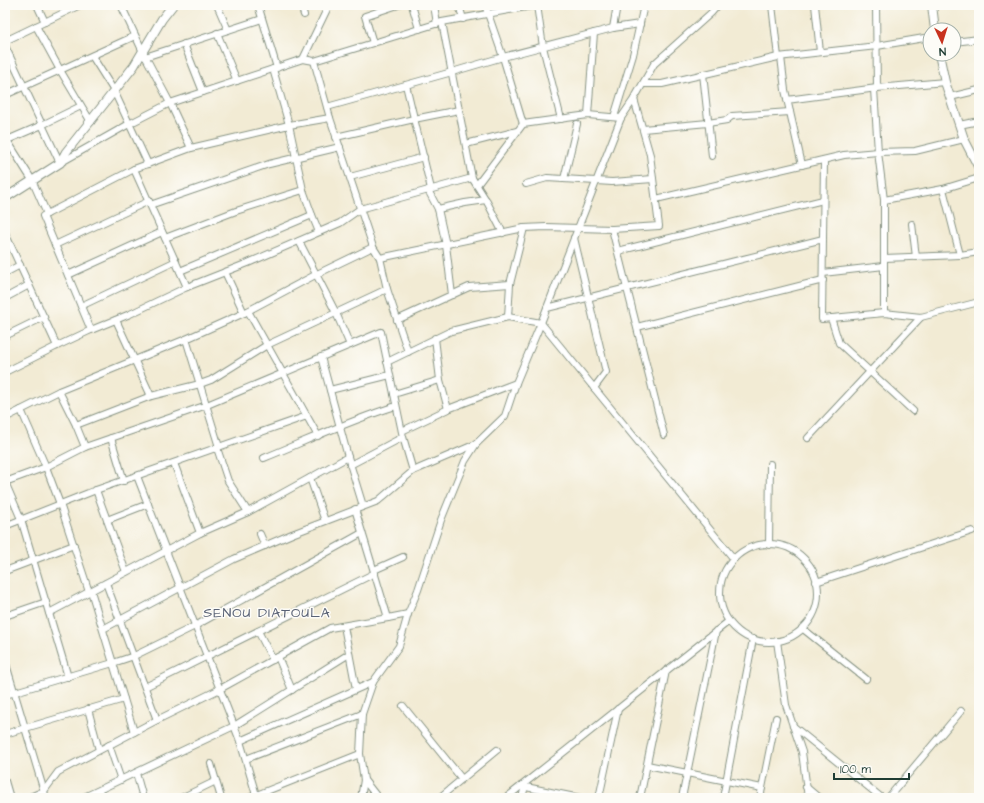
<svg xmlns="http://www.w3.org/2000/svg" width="984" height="803" font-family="'Architects Daughter',sans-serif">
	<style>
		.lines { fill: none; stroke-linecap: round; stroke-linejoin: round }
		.street-casing { stroke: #889484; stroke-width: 8 }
		.secondary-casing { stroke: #889484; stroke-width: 10 }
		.street { stroke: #fff; stroke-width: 6 }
		.secondary { stroke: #fff; stroke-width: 8 }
		.labels { text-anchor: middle; stroke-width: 3; stroke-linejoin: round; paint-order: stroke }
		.quarter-label { font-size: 14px; letter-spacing: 1px; fill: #5a6376; stroke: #fdfcf7 }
	</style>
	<rect width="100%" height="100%" fill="#fdfcf7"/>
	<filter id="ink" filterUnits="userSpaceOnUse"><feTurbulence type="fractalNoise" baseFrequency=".025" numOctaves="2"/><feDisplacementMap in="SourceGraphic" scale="8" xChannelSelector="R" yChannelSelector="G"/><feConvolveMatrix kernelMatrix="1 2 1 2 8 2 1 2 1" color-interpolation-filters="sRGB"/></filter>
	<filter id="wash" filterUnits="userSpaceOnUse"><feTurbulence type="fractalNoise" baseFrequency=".012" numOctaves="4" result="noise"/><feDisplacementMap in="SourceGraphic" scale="16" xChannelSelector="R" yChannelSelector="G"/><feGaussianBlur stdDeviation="0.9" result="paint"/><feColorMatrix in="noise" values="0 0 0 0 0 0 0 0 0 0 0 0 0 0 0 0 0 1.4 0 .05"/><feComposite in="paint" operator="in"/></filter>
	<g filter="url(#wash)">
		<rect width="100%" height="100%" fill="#f2ebd4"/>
	</g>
	<g filter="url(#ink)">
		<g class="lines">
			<defs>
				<g id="street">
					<path d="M 37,5 L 45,22"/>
					<path d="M 121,5 L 143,52 L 170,103 L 191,148 L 289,125 L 330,118"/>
					<path d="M 217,5 L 228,30"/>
					<path d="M 258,5 L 277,68"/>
					<path d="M 301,5 L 304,15"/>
					<path d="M 412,5 L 419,29"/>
					<path d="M 434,5 L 437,24"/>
					<path d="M 459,5 L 463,19"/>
					<path d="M 485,5 L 503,57 L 523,124"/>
					<path d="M 537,5 L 543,47 L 561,119"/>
					<path d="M 772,5 L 778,57 L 877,46 L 930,37"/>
					<path d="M 815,5 L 820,52"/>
					<path d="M 876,5 L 877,88"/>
					<path d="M 36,26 L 60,70 L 91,122"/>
					<path d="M 613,28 L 617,5"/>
					<path d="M 217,33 L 237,81"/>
					<path d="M 5,41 L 80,5"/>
					<path d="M 954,42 L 979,39"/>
					<path d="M 373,43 L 365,16 L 398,5"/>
					<path d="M 184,44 L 203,92"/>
					<path d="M 5,46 L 60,163 L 129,124 L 170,103 L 303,59 L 314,61 L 442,22"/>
					<path d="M 92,56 L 114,91 L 148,164"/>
					<path d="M 145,57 L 262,19"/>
					<path d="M 781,57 L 785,90 L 802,165"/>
					<path d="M 303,59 L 329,5"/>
					<path d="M 314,61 L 330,118 L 373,247 L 380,258 L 387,289 L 408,352"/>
					<path d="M 273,69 L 289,125 L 303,190 L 312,215 L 319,232"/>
					<path d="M 703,74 L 712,156"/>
					<path d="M 643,84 L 662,84 L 778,57"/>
					<path d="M 406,85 L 431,189"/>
					<path d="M 874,89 L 878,152 L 884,200 L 884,313"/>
					<path d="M 5,95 L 135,36"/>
					<path d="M 950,97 L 979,90"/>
					<path d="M 787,100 L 877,88 L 945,82"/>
					<path d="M 327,107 L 452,72 L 503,57 L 613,28 L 640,24"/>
					<path d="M 588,115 L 594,33"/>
					<path d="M 614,117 L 633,55 L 644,5"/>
					<path d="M 959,125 L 979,121"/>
					<path d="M 643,129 L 708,123 L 727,120 L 732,116 L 790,112"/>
					<path d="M 5,137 L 32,180 L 47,214"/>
					<path d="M 336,137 L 414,119 L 459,110"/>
					<path d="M 5,141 L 42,125 L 81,106"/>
					<path d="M 466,144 L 517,131"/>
					<path d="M 824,160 L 822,319 L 884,313 L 921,317 L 979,302"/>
					<path d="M 134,169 L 187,287"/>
					<path d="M 350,177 L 424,157"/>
					<path d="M 564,179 L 577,124"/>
					<path d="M 526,184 L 547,178 L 612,182 L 653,179"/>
					<path d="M 477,185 L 523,124 L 588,115 L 621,118"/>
					<path d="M 943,189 L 960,255"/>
					<path d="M 428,190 L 438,209 L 446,245 L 452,295"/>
					<path d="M 656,199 L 844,155 L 878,152 L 915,151 L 964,139"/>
					<path d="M 884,200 L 943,189 L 979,178"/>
					<path d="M 150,205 L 269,164 L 340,147"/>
					<path d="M 438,209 L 465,203 L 486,200"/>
					<path d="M 912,224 L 916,257"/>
					<path d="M 612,229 L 664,435"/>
					<path d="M 5,233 L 57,346"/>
					<path d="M 503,233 L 486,200 L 472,178 L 442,22 L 537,5"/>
					<path d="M 165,238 L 236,211 L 303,190"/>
					<path d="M 574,238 L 606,372 L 594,388"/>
					<path d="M 299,241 L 336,313 L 350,345"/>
					<path d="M 55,245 L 149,201"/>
					<path d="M 618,251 L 823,200"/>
					<path d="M 380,258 L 524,228 L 546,227 L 612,229 L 659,226 L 650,155 L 634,99"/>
					<path d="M 884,258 L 960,255 L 979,252"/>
					<path d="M 180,271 L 312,215"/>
					<path d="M 225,272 L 244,313"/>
					<path d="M 5,273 L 20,265"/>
					<path d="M 823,273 L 884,266"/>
					<path d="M 68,275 L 162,232"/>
					<path d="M 5,298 L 29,285"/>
					<path d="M 81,306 L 176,261"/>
					<path d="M 547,308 L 823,239"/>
					<path d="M 248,311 L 318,436"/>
					<path d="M 508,317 L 510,284 L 524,228"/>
					<path d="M 831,318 L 839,343 L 913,411"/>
					<path d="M 116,320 L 151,396"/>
					<path d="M 397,320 L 469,287 L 510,284"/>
					<path d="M 637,327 L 823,280"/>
					<path d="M 91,330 L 43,216 L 134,169 L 191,148"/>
					<path d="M 5,336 L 44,317"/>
					<path d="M 435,338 L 440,380 L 448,409"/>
					<path d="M 186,339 L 219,447"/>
					<path d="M 321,357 L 348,457 L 363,506"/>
					<path d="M 387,362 L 451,331 L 508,317 L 541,323 L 734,559"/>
					<path d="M 5,372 L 57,346 L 91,330 L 130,314 L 187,287 L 248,263 L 340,223 L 360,209 L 472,178"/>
					<path d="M 330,390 L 390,375"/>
					<path d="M 59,391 L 76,425 L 151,396 L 200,384 L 211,380 L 267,345 L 387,289"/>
					<path d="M 394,394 L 440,380"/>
					<path d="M 21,410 L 46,467 L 60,504 L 89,592"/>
					<path d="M 5,418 L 59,391 L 186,339 L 244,313 L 317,274 L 373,247"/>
					<path d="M 76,425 L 85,447"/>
					<path d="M 402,431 L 448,409 L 516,383"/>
					<path d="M 111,438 L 124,481"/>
					<path d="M 808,438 L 921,317"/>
					<path d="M 217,448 L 228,481 L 248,512"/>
					<path d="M 264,458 C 308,440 351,420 396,406"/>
					<path d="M 174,463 L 200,533"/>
					<path d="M 350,465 L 403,437"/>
					<path d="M 137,476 L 240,741 L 256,795"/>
					<path d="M 310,478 L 325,521"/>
					<path d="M 5,482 L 46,467 L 85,447 L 207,405 L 381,332 L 403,437 L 413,471"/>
					<path d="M 5,482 L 21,519 L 68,677"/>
					<path d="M 96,490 L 126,572"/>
					<path d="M 355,509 L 388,618"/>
					<path d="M 107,520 L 148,504"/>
					<path d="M 5,526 L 96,490 L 307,416"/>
					<path d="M 260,534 L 265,546"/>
					<circle cx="769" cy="593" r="49"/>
					<path d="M 769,545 L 770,464"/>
					<path d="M 374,570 L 403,557"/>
					<path d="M 5,571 L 74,545"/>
					<path d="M 816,582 L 972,531"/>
					<path d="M 106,583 L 157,720"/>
					<path d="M 91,591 L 134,732"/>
					<path d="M 49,613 L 200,533 L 248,512 L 348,457"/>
					<path d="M 5,616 L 46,602"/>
					<path d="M 344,626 L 356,689"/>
					<path d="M 802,628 L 866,679"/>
					<path d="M 103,629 L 234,559 L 292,534 L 378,501 L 413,471 L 476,444"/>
					<path d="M 258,631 L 273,660"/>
					<path d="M 777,641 L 786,705 L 802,752 L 808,798"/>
					<path d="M 278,657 L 292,690"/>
					<path d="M 5,661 L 46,798"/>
					<path d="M 145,687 L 375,573"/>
					<path d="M 5,695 L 113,663 L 134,656 L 195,626 L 362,533"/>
					<path d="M 403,706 L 462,779"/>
					<path d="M 88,709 L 99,750"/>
					<path d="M 793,726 L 882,798"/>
					<path d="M 5,734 L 124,699"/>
					<path d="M 240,741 L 373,682"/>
					<path d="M 109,745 L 121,780"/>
					<path d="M 246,759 L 362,714"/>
					<path d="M 211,764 L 221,798"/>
					<path d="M 647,765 L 762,788"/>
					<path d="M 136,773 L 143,798"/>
					<path d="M 364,780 L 378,798"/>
					<path d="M 5,781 L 10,798"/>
					<path d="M 521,786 L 580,798"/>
					<path d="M 806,787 L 819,798"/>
					<path d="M 28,798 L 44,791 L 58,772 L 157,720 L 220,689 L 330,628 L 388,618 L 408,614"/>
					<path d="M 82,798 L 234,726 L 349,654"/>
					<path d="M 181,798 L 216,781"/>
					<path d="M 249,798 L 360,754"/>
					<path d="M 361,798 L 364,780 L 360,754 L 362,714 L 373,682 L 399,646 L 408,614 L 418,590 L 441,520 L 465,461 L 476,444 L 505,416 L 516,383 L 541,323 L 621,118 L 634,99 L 654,64 L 711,13 L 718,5"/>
					<path d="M 439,798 L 497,750"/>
					<path d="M 506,798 L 729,621"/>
					<path d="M 522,798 L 525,786"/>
					<path d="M 599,798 L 618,709"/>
					<path d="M 640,798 L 666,671"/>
					<path d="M 682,798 L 716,631"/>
					<path d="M 723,798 L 753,639"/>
					<path d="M 760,798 L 776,718"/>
					<path d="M 888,798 L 961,711"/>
				</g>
				<g id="secondary">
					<path d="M 932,5 L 935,30"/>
					<path d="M 939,54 L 945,82 L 964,139 L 979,168"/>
					<path d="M 5,198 L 60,163 L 66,152 L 134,66 L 162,19 L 173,5"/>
				</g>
			</defs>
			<use href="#street" class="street-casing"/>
			<use href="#secondary" class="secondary-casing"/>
			<use href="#street" class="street"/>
			<use href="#secondary" class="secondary"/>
		</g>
	</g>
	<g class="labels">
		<g class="quarter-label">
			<text x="267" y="617">SENOU DIATOULA</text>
		</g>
	</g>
	<rect width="984" height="803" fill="none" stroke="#fdfcf7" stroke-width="20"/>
	<g transform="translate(942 42) rotate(176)"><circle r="19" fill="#fdfcf7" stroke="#a4b0a9"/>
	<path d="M0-3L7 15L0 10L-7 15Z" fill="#c8321e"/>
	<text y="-6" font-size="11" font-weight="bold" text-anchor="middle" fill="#1f3d34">N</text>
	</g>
	<path d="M834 773v6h75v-6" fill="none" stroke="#1f3d34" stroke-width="2"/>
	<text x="840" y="773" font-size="12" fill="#1f3d34" stroke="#fdfcf7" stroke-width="3" paint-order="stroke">100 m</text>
</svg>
